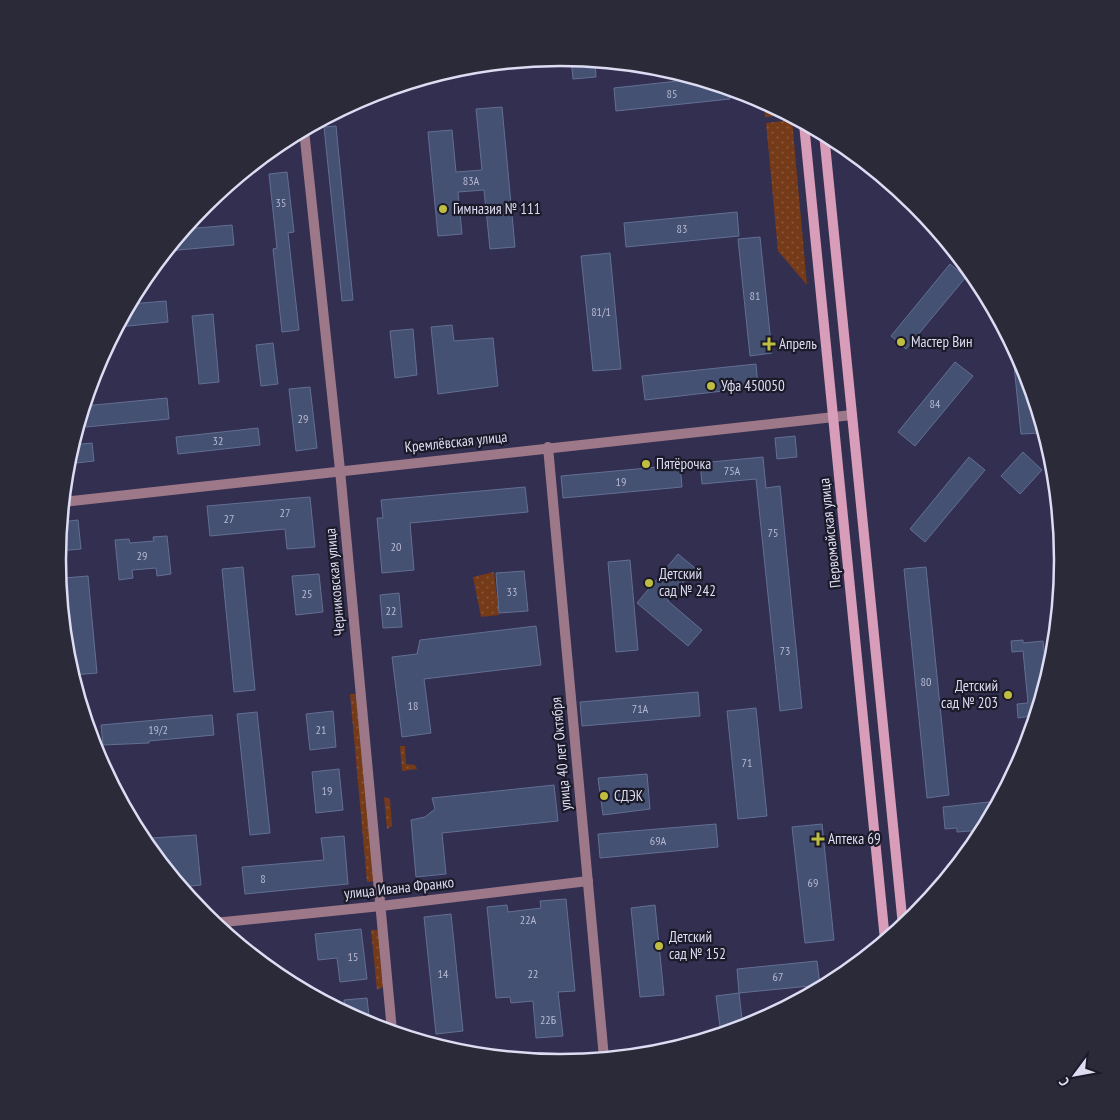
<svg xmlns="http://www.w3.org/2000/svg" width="1120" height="1120" font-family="'PT Sans Narrow',sans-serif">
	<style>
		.grass { fill: url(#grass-dots) }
		.building { fill: #445173; stroke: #626f93 }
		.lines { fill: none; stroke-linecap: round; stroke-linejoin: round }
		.minor { stroke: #9c7889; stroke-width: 10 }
		.tertiary { stroke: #9c7889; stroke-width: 10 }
		.secondary { stroke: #d79db9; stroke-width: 10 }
		.poi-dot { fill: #c0be40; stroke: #1b1a29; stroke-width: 2 }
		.labels { text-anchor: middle; stroke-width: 4.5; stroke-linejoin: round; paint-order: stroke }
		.number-label { font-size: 12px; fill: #b7b9d2 }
		.poi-label { font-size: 15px; fill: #dddcf2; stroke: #1b1a29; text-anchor: start }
		.street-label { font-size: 15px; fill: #dddcf2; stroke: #1b1a29 }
		.rim { fill: none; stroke: #dddcf2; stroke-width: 2.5 }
	</style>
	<defs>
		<pattern id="grass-dots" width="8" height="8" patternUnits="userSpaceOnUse" patternTransform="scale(1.25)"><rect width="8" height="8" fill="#753a18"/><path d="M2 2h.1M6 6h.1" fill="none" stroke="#88563a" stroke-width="1.8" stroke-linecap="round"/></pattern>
	</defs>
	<rect width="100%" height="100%" fill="#332f51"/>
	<g class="grass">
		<path d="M 764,102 L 788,115 L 765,117 Z"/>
		<path d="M 792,120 L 807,285 L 778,251 L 766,123 Z"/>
		<path d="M 494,572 L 499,615 L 481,617 L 473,577 Z"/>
		<path d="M 350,694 L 357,694 L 374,881 L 367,882 Z"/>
		<path d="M 400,746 L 405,746 L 406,764 L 415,765 L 417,769 L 402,771 Z"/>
		<path d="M 384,797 L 390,799 L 392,826 L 387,829 Z"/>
		<path d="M 371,930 L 379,930 L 385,986 L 377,990 Z"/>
	</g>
	<g class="building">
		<path d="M 571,59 L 595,61 L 596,77 L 573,79 Z"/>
		<path d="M 696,79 L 729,89 L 730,99 L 616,111 L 614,88 Z"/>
		<path d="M 502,107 L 515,247 L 490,249 L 484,190 L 458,192 L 462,234 L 438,236 L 428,132 L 452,130 L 456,172 L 482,170 L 476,109 Z"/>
		<path d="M 336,126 L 353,300 L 342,301 L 324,127 Z"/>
		<path d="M 287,172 L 294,232 L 288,233 L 299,330 L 282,332 L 273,249 L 277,248 L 269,174 Z"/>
		<path d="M 737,212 L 739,236 L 626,247 L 624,223 Z"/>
		<path d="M 232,225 L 234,245 L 167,251 L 185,229 Z"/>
		<path d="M 760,237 L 772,353 L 750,356 L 738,239 Z"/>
		<path d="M 610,253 L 621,369 L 593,371 L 581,256 Z"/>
		<path d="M 950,264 L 966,277 L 906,349 L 891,336 Z"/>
		<path d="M 166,301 L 168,322 L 118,327 L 130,304 Z"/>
		<path d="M 213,314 L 219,382 L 199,384 L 192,316 Z"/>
		<path d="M 452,325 L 454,341 L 493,338 L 498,386 L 438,394 L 431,327 Z"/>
		<path d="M 413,329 L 417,375 L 395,378 L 390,331 Z"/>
		<path d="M 273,343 L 278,384 L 261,386 L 256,345 Z"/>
		<path d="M 1012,346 L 1024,368 L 1039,418 L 1041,433 L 1021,434 Z"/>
		<path d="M 955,362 L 973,376 L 915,446 L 898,432 Z"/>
		<path d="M 756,364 L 758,387 L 645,400 L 642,376 Z"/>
		<path d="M 310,387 L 317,448 L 296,451 L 289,389 Z"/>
		<path d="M 167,398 L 169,419 L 86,427 L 84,406 Z"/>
		<path d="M 258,428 L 260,445 L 178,454 L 176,437 Z"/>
		<path d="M 795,436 L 797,457 L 777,459 L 775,438 Z"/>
		<path d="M 92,443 L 94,461 L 67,464 L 72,445 Z"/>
		<path d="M 1023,452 L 1042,470 L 1020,494 L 1001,476 Z"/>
		<path d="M 763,457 L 766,488 L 780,486 L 802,708 L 780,711 L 756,479 L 702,484 L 700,463 Z"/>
		<path d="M 969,457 L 985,470 L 925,542 L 910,529 Z"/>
		<path d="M 680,465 L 682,487 L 563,498 L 561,476 Z"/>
		<path d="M 525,487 L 528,512 L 410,523 L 414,570 L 382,573 L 377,518 L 383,518 L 381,500 Z"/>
		<path d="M 310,497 L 315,547 L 287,549 L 285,529 L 210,536 L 207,506 Z"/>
		<path d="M 78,520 L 81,549 L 58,551 L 61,522 Z"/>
		<path d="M 167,536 L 171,574 L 157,576 L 156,568 L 132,570 L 133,578 L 119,580 L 115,540 L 129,539 L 130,543 L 154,541 L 153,537 Z"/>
		<path d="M 678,554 L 695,568 L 668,601 L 702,630 L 688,646 L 637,603 Z"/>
		<path d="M 630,560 L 638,650 L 616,652 L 608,562 Z"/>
		<path d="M 243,567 L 255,690 L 234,692 L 222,569 Z"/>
		<path d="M 926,567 L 949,795 L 927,798 L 904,569 Z"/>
		<path d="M 524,571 L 528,611 L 499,613 L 496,573 Z"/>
		<path d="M 319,574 L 323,612 L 296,615 L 292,576 Z"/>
		<path d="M 88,576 L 97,673 L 73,675 L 64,578 Z"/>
		<path d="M 399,593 L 402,627 L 383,628 L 380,595 Z"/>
		<path d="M 536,626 L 541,665 L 424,679 L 431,733 L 402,737 L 392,657 L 417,654 L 420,640 Z"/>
		<path d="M 1023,640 L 1023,643 L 1043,641 L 1047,677 L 1037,711 L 1031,712 L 1031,716 L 1018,718 L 1017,704 L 1028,703 L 1023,651 L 1012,652 L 1011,641 Z"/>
		<path d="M 698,692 L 700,716 L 582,726 L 580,702 Z"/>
		<path d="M 756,708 L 767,816 L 738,819 L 727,711 Z"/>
		<path d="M 333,711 L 336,747 L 310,750 L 306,714 Z"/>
		<path d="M 257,712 L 270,833 L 250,835 L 237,714 Z"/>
		<path d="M 212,715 L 214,735 L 149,741 L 149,743 L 103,745 L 101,725 Z"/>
		<path d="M 339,769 L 343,810 L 316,813 L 312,772 Z"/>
		<path d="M 647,774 L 650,809 L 603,815 L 598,778 Z"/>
		<path d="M 554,785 L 558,821 L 442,833 L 446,874 L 416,877 L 411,820 L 425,817 L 435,809 L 432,798 Z"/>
		<path d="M 998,801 L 983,830 L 957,832 L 957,828 L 945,829 L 943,807 Z"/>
		<path d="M 716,824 L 718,847 L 600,858 L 598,834 Z"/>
		<path d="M 822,824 L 834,940 L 805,943 L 792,827 Z"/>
		<path d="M 196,835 L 201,885 L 181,887 L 153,852 L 152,838 Z"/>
		<path d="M 344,836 L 348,884 L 245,894 L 242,867 L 324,860 L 321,838 Z"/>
		<path d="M 566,899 L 575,991 L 558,992 L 563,1036 L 536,1038 L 533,1001 L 511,1003 L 510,997 L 496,998 L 487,907 L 507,905 L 508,912 L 541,908 L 540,901 Z"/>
		<path d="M 655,905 L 664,995 L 640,997 L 631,908 Z"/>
		<path d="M 451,914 L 463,1031 L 436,1034 L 424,917 Z"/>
		<path d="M 361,929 L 367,979 L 340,982 L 337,958 L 318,960 L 315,934 Z"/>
		<path d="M 817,961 L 820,985 L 739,993 L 737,969 Z"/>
		<path d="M 739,993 L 743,1027 L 721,1034 L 716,996 Z"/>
		<path d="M 367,998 L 370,1025 L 346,1013 L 344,1000 Z"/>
	</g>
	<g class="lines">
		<g class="minor">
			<path d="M 548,447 L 604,1058"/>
			<path d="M 381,906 L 588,881"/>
		</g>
		<g class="tertiary">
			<path d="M 304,130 L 340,470 L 392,1031"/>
			<path d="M 63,502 L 852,415"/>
			<path d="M 214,923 L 381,906"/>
		</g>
		<g class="secondary">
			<path d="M 804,124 L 885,940"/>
			<path d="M 824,134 L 903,926"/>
		</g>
	</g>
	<g class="poi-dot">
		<circle cx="443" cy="209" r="5"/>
		<circle cx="901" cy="342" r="5"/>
		<path d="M766.5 336.5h5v5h5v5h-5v5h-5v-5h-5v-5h5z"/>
		<circle cx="711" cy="386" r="5"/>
		<circle cx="646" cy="464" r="5"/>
		<circle cx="649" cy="583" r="5"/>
		<circle cx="1008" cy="695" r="5"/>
		<circle cx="604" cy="796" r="5"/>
		<path d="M815.5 831.5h5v5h5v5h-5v5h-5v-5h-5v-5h5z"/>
		<circle cx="659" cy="946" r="5"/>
	</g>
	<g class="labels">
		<g class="number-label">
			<text x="672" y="98">85</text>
			<text x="471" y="185">83А</text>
			<text x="281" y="207">35</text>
			<text x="682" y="233">83</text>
			<text x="755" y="300">81</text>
			<text x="601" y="316">81/1</text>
			<text x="935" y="408">84</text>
			<text x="303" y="423">29</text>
			<text x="218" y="445">32</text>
			<text x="732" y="475">75А</text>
			<text x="621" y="486">19</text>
			<text x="285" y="517">27</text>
			<text x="229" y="523">27</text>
			<text x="773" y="537">75</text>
			<text x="396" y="551">20</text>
			<text x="142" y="560">29</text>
			<text x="512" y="596">33</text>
			<text x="307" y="598">25</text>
			<text x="391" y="615">22</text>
			<text x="785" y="655">73</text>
			<text x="926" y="686">80</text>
			<text x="413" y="710">18</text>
			<text x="640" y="713">71А</text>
			<text x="158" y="734">19/2</text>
			<text x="321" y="734">21</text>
			<text x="747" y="767">71</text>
			<text x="327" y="795">19</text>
			<text x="658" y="845">69А</text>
			<text x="263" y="883">8</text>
			<text x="813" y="887">69</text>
			<text x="528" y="924">22А</text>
			<text x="353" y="961">15</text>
			<text x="443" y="978">14</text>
			<text x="533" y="978">22</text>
			<text x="778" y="981">67</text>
			<text x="548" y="1024">22Б</text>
		</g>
		<g class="poi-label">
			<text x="453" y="214">Гимназия № 111</text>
			<text x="911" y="347">Мастер Вин</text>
			<text x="779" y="349">Апрель</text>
			<text x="721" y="391">Уфа 450050</text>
			<text x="656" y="469">Пятёрочка</text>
			<text x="659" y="579">Детский<tspan x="659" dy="17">сад № 242</tspan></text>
			<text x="998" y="691" text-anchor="end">Детский<tspan x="998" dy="17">сад № 203</tspan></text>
			<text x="614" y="801">СДЭК</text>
			<text x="828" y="844">Аптека 69</text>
			<text x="669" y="942">Детский<tspan x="669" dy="17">сад № 152</tspan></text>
		</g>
		<g class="street-label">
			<text transform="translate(456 442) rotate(-6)" y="5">Кремлёвская улица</text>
			<text transform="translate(830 533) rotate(-96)" y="5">Первомайская улица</text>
			<text transform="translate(335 582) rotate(-95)" y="5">Черниковская улица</text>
			<text transform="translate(561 754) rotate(-95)" y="5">улица 40 лет Октября</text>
			<text transform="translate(399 888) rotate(-6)" y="5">улица Ивана Франко</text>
		</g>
	</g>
	<path d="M0 0H1120V1120H0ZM66 560a494 494 0 1 1 988 0a494 494 0 1 1-988 0Z" fill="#2b2a39" fill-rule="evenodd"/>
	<path class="rim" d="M66 560a494 494 0 1 1 988 0a494 494 0 1 1-988 0Z"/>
	<g transform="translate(1075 1075) rotate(238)" stroke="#1b1a29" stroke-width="4" paint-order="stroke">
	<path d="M0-4L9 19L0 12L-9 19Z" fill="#dddcf2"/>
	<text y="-8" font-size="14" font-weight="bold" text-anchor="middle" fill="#dddcf2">С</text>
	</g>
</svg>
